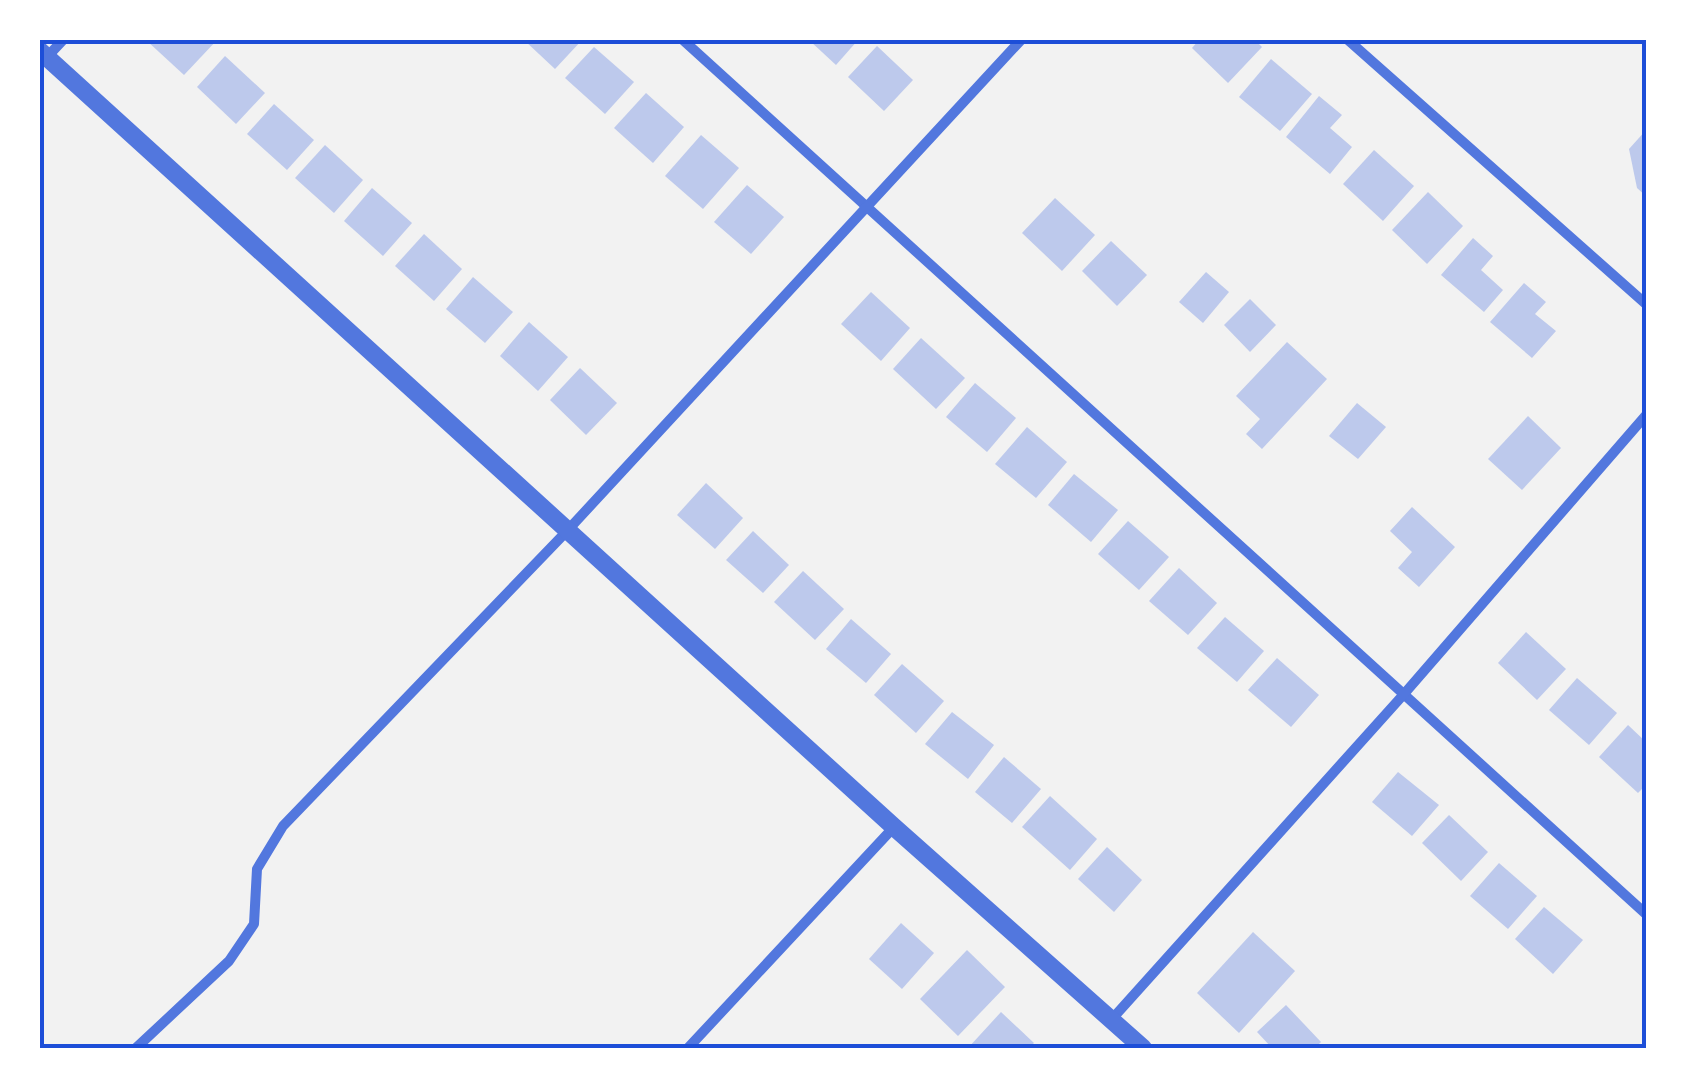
<svg xmlns="http://www.w3.org/2000/svg" width="1687" height="1088" font-family="'Fira Sans',sans-serif">
	<style>
		.building { fill: #bdc9ec }
		.lines { fill: none; stroke-linecap: round; stroke-linejoin: round }
		.minor { stroke: #5277de; stroke-width: 10 }
		.tertiary { stroke: #5277de; stroke-width: 18 }
		.neatline { fill: none; stroke: #1d4ed8; stroke-width: 4 }
	</style>
	<rect width="100%" height="100%" fill="#f2f2f2"/>
	<g class="building">
		<path d="M 146,40 L 217,40 L 184,75 Z"/>
		<path d="M 524,40 L 582,40 L 555,69 Z"/>
		<path d="M 809,40 L 858,40 L 836,65 Z"/>
		<path d="M 1199,40 L 1255,40 L 1262,47 L 1228,83 L 1192,48 Z"/>
		<path d="M 877,46 L 913,80 L 884,111 L 848,77 Z"/>
		<path d="M 594,47 L 634,82 L 605,114 L 565,78 Z"/>
		<path d="M 225,56 L 265,93 L 236,124 L 197,87 Z"/>
		<path d="M 1271,59 L 1312,94 L 1280,131 L 1239,97 Z"/>
		<path d="M 646,93 L 684,127 L 653,163 L 614,128 Z"/>
		<path d="M 1319,96 L 1342,115 L 1330,128 L 1352,147 L 1330,174 L 1286,137 Z"/>
		<path d="M 274,104 L 314,140 L 287,170 L 247,134 Z"/>
		<path d="M 1647,129 L 1647,197 L 1637,188 L 1629,149 Z"/>
		<path d="M 701,135 L 739,168 L 703,209 L 665,176 Z"/>
		<path d="M 325,145 L 363,180 L 334,213 L 295,178 Z"/>
		<path d="M 1374,150 L 1414,186 L 1383,221 L 1343,184 Z"/>
		<path d="M 747,185 L 784,217 L 751,254 L 714,222 Z"/>
		<path d="M 372,188 L 412,223 L 383,256 L 344,221 Z"/>
		<path d="M 1428,192 L 1463,226 L 1427,264 L 1392,230 Z"/>
		<path d="M 1055,198 L 1095,235 L 1062,271 L 1022,233 Z"/>
		<path d="M 424,234 L 462,269 L 434,301 L 395,266 Z"/>
		<path d="M 1473,238 L 1493,256 L 1481,270 L 1503,290 L 1484,312 L 1441,275 Z"/>
		<path d="M 1111,241 L 1147,275 L 1117,306 L 1082,271 Z"/>
		<path d="M 1206,272 L 1229,292 L 1203,323 L 1179,302 Z"/>
		<path d="M 473,277 L 513,312 L 485,343 L 446,309 Z"/>
		<path d="M 1524,283 L 1546,302 L 1535,314 L 1556,331 L 1532,358 L 1490,322 Z"/>
		<path d="M 871,292 L 910,328 L 881,361 L 841,324 Z"/>
		<path d="M 1250,299 L 1276,325 L 1250,352 L 1224,325 Z"/>
		<path d="M 529,322 L 568,357 L 538,391 L 500,356 Z"/>
		<path d="M 921,338 L 965,378 L 936,409 L 893,369 Z"/>
		<path d="M 1287,342 L 1327,379 L 1262,449 L 1246,434 L 1260,419 L 1236,396 Z"/>
		<path d="M 580,368 L 617,403 L 586,435 L 550,400 Z"/>
		<path d="M 975,383 L 1016,418 L 987,452 L 946,417 Z"/>
		<path d="M 1357,403 L 1386,427 L 1358,459 L 1329,436 Z"/>
		<path d="M 1528,416 L 1561,448 L 1522,490 L 1488,459 Z"/>
		<path d="M 1027,427 L 1067,462 L 1036,498 L 995,464 Z"/>
		<path d="M 1074,474 L 1118,510 L 1091,542 L 1048,505 Z"/>
		<path d="M 706,483 L 743,518 L 715,549 L 677,515 Z"/>
		<path d="M 1412,507 L 1455,547 L 1419,587 L 1398,568 L 1412,552 L 1390,531 Z"/>
		<path d="M 1128,521 L 1169,557 L 1139,590 L 1098,554 Z"/>
		<path d="M 753,531 L 789,565 L 763,593 L 726,560 Z"/>
		<path d="M 1179,568 L 1217,603 L 1188,635 L 1149,601 Z"/>
		<path d="M 803,571 L 844,609 L 815,640 L 774,602 Z"/>
		<path d="M 1225,617 L 1264,651 L 1237,682 L 1197,648 Z"/>
		<path d="M 851,619 L 891,654 L 866,683 L 826,649 Z"/>
		<path d="M 1526,632 L 1566,669 L 1537,700 L 1498,663 Z"/>
		<path d="M 1277,658 L 1319,695 L 1291,727 L 1248,690 Z"/>
		<path d="M 902,664 L 944,701 L 916,733 L 874,695 Z"/>
		<path d="M 1577,678 L 1617,713 L 1589,745 L 1549,710 Z"/>
		<path d="M 952,712 L 994,745 L 968,779 L 925,744 Z"/>
		<path d="M 1628,725 L 1647,743 L 1647,784 L 1638,793 L 1599,757 Z"/>
		<path d="M 1004,757 L 1041,789 L 1012,823 L 975,792 Z"/>
		<path d="M 1398,772 L 1439,805 L 1412,836 L 1372,802 Z"/>
		<path d="M 1050,796 L 1097,839 L 1070,870 L 1022,827 Z"/>
		<path d="M 1449,815 L 1488,852 L 1461,881 L 1422,843 Z"/>
		<path d="M 1107,847 L 1142,880 L 1114,912 L 1078,879 Z"/>
		<path d="M 1499,863 L 1537,896 L 1508,929 L 1470,896 Z"/>
		<path d="M 1544,907 L 1583,940 L 1553,974 L 1515,939 Z"/>
		<path d="M 901,923 L 934,953 L 902,989 L 869,959 Z"/>
		<path d="M 1253,932 L 1295,971 L 1239,1033 L 1197,993 Z"/>
		<path d="M 967,950 L 1005,987 L 958,1036 L 920,999 Z"/>
		<path d="M 1286,1005 L 1321,1042 L 1315,1048 L 1272,1048 L 1257,1032 Z"/>
		<path d="M 1001,1012 L 1034,1043 L 1029,1048 L 968,1048 Z"/>
	</g>
	<g class="lines">
		<g class="minor">
			<path d="M 683,40 L 1647,915"/>
			<path d="M 1348,40 L 1647,305"/>
			<path d="M 47,57 L 63,40"/>
			<path d="M 1112,1019 L 1404,694 L 1647,414"/>
			<path d="M 136,1048 L 229,961 L 254,924 L 257,869 L 283,826 L 567,531 L 1021,40"/>
			<path d="M 688,1048 L 894,827"/>
		</g>
		<path class="tertiary" d="M 40,51 L 894,827 L 1143,1048"/>
	</g>
	<rect width="1687" height="1088" fill="none" stroke="#ffffff" stroke-width="85"/>
	<rect x="42" y="42" width="1602" height="1004" class="neatline"/>
</svg>
